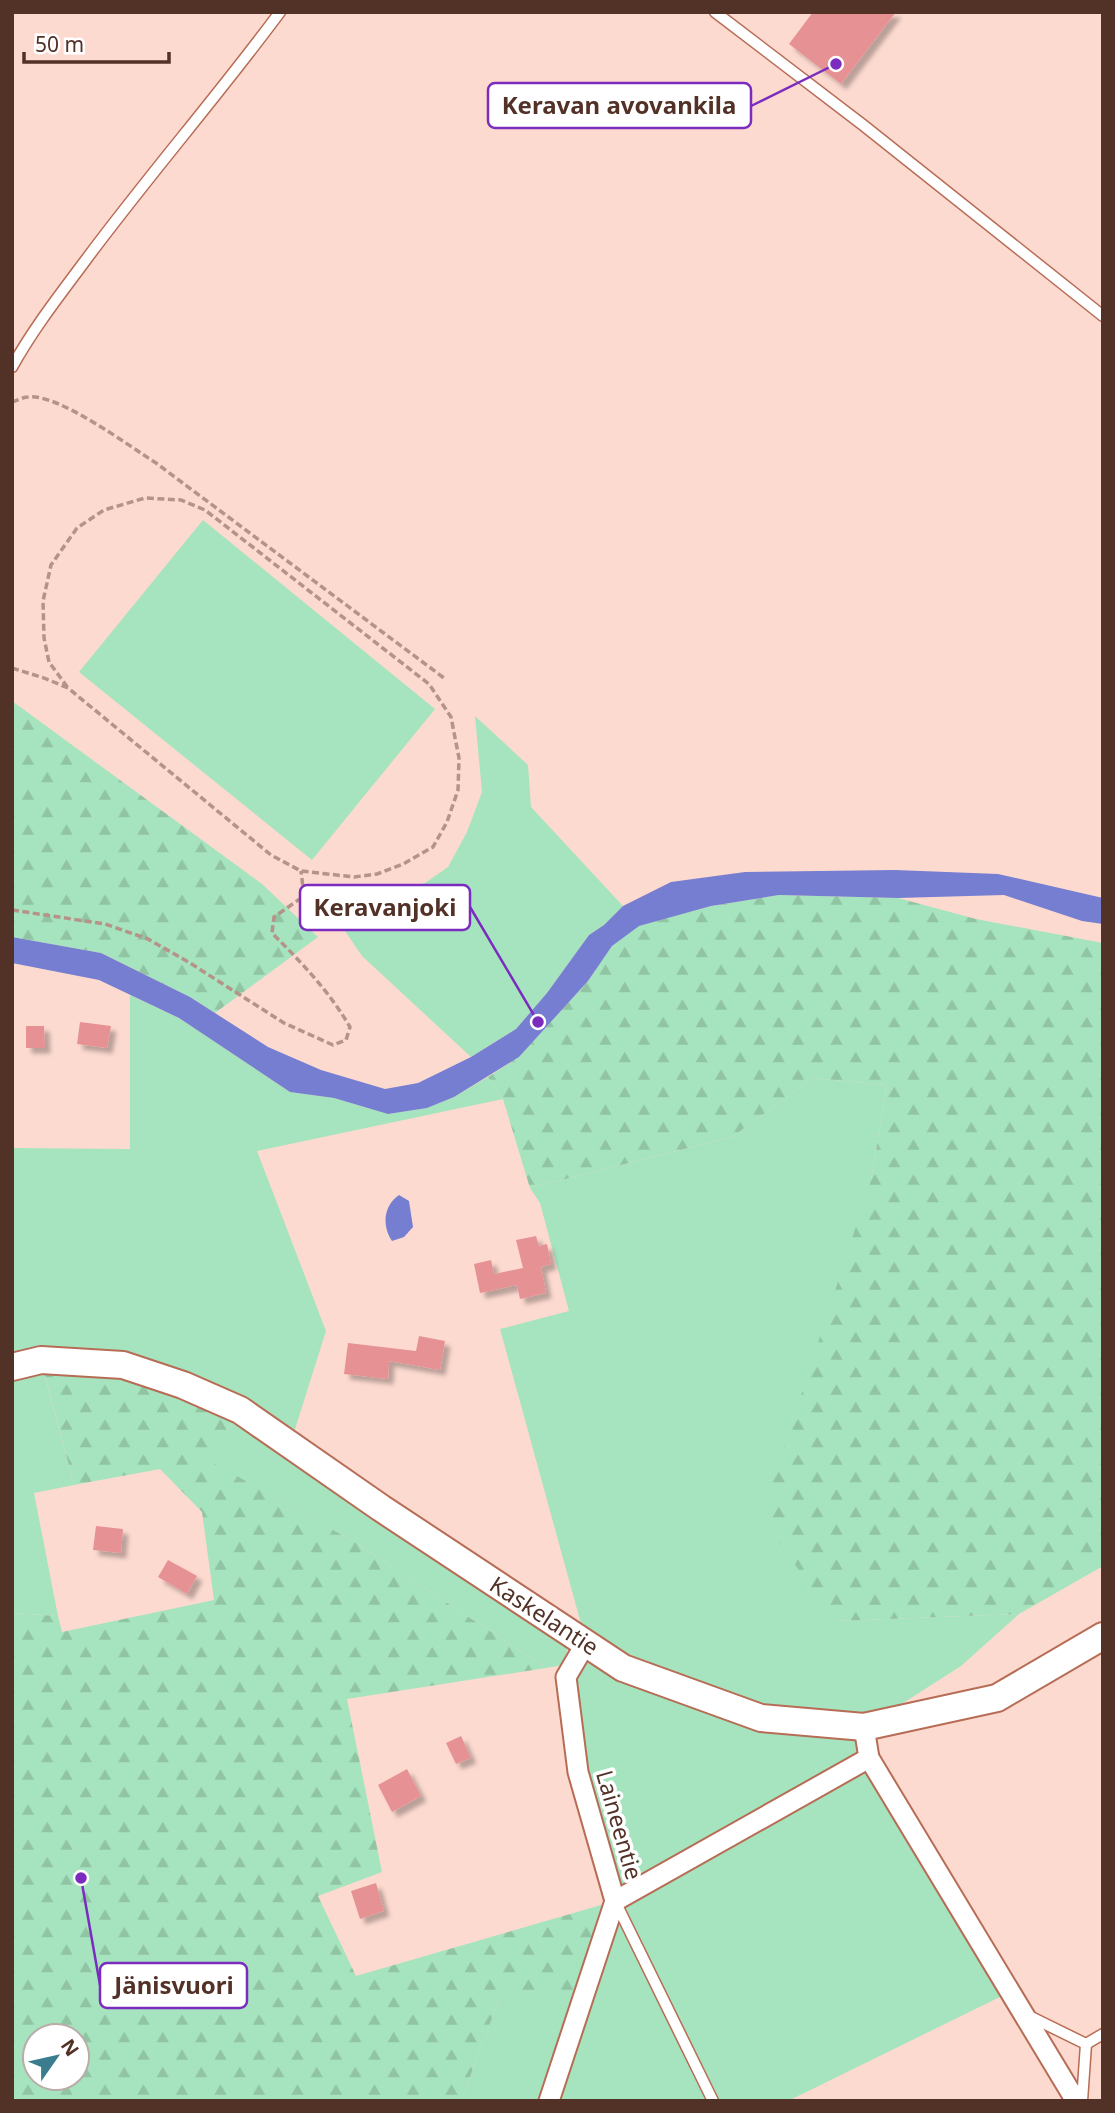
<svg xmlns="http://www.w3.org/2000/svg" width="1115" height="2113" font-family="'Noto Sans',sans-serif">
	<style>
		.green { fill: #a5e4be; fill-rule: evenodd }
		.forest { fill: url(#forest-firs); fill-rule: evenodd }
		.water { fill: #757ed1 }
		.building { fill: #e69194; filter: url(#shadow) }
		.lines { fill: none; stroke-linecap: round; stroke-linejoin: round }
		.lane-casing { stroke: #b76c55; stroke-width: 13 }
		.street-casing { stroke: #b76c55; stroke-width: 23 }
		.secondary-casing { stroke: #b76c55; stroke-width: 30 }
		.path { stroke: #b59389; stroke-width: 3.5; stroke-dasharray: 7 3.5; stroke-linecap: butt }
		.lane { stroke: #fff; stroke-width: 10 }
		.street { stroke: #fff; stroke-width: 19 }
		.secondary { stroke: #fff; stroke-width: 26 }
		.labels { text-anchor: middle; stroke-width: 7; stroke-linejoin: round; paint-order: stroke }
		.street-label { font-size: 23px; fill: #523127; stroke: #fff }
		.leader { fill: none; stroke: #7b2cbf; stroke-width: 2.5 }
		.callout-dot { fill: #7b2cbf; stroke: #fff; stroke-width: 2.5 }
		.callout { fill: #fff; stroke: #7b2cbf; stroke-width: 2.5 }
		.callout-label { font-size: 24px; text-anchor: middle; font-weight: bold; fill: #523127 }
	</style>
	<defs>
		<pattern id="forest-firs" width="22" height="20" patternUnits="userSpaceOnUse" patternTransform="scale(1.75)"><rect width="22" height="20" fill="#a5e4be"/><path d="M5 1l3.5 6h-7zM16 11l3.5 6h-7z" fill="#90c4a3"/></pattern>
		<filter id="shadow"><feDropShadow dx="5.5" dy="5.5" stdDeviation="2" flood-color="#0004"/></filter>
	</defs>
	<rect width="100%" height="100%" fill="#fddad0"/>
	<g class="green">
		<path d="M 203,520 L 435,709 L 312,860 L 79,672 Z"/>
		<path d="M 475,716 L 528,765 L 531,807 L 623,906 L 604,925 L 589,935 L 547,993 L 516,1029 L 471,1057 L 362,956 L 334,915 L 343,898 L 385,894 L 425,883 L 448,867 L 467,832 L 482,792 Z"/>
		<path d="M 130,995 L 179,1018 L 290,1092 L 334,1098 L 388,1114 L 427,1108 L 454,1097 L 488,1077 L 503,1099 L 257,1151 L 326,1331 L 290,1445 L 572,1634 L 563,1665 L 546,1668 L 358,1544 L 209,1461 L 240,1411 L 41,1361 L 74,1485 L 34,1493 L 58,1616 L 12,1613 L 12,1148 L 130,1149 Z"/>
		<path d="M 813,1078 L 887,1085 L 871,1180 L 836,1621 L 1019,1614 L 961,1666 L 853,1735 L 1010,1992 L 788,2101 L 461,2101 L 500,1997 L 615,1901 L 566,1677 L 586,1642 L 500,1329 L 569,1311 L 540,1203 L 530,1188 L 732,1137 ZM 589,1644 L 648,1661 L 692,1692 Z"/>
	</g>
	<g class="forest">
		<path d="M 12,701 L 262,884 L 318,937 L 215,1013 L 190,997 L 101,953 L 12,937 Z"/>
		<path d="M 779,895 L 898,898 L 976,919 L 1103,943 L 1103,1566 L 1019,1614 L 836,1621 L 761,1518 L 871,1180 L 887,1085 L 813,1078 L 732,1137 L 530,1188 L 503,1099 L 488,1077 L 519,1057 L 588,981 L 612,946 L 638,926 L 711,906 Z"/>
		<path d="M 41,1360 L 123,1365 L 240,1410 L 210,1461 L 358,1544 L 546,1668 L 347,1699 L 382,1872 L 318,1896 L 356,1976 L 615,1901 L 584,1997 L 500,1997 L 461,2101 L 12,2101 L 12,1613 L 58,1616 L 62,1632 L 214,1600 L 202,1512 L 160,1469 L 74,1485 ZM 35,2036 L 77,2036 L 77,2078 L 35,2078 Z"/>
	</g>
	<g class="water">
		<path d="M 895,870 L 998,874 L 1103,898 L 1103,924 L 1082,921 L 1004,895 L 898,898 L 779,895 L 711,906 L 639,926 L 612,946 L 588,981 L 519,1057 L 454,1097 L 427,1108 L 388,1114 L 334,1098 L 290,1092 L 179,1018 L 99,980 L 12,963 L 12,937 L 101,953 L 190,997 L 268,1047 L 321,1070 L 385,1089 L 418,1083 L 471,1057 L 516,1029 L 547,993 L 589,935 L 604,925 L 623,906 L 671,882 L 745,872 Z"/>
		<path d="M 399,1195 L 409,1201 L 413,1227 L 404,1237 L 392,1241 C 382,1226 383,1206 399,1195 Z"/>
	</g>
	<g class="building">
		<path d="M 813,12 L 896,12 L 841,84 L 789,44 Z"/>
		<path d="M 80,1022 L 111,1026 L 107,1048 L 77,1044 Z"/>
		<path d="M 26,1026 L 44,1026 L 45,1048 L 26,1048 Z"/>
		<path d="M 536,1236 L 539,1246 L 547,1244 L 551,1264 L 541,1267 L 546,1293 L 520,1299 L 517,1285 L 480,1293 L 474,1264 L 491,1260 L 494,1274 L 523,1268 L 516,1240 Z"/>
		<path d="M 419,1336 L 445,1341 L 440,1370 L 389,1361 L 388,1379 L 344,1374 L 348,1343 L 416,1351 Z"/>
		<path d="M 96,1526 L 123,1529 L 121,1553 L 93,1550 Z"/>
		<path d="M 168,1560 L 197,1576 L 187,1594 L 158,1577 Z"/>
		<path d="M 461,1736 L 471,1758 L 456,1764 L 446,1743 Z"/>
		<path d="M 407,1769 L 421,1796 L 392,1812 L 378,1785 Z"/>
		<path d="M 376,1883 L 384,1911 L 360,1919 L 351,1891 Z"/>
	</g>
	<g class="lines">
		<defs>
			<g id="lane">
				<path d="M 715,12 L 863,125 L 1103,316"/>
				<path d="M 12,367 C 33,329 59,296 85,261 C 148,176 217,97 280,12"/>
				<path d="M 616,1903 L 713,2101"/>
				<path d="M 1027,2015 L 1086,2044 L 1103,2034"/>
				<path d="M 1082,2101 L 1086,2044"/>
			</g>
			<g id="street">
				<path d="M 864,1727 L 869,1758 L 1076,2101"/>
				<path d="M 615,1901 L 869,1758"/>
				<path d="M 549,2101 L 615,1901 L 578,1772 L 566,1677 L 586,1643"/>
			</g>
			<path id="secondary" d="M 12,1367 L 41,1360 L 123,1365 L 183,1385 L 240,1410 L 381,1508 L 623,1668 L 761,1718 L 864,1727 L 997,1698 L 1103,1636"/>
		</defs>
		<use href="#lane" class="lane-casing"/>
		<use href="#street" class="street-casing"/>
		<use href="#secondary" class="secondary-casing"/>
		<g class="path">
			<path d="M 12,402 C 17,401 23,397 28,397 C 58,393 129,446 156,463 L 444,678"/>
			<path d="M 12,668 L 44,678 L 68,688 L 271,855 L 301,871 L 354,877 L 377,874 L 403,864 L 433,847 L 447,822 L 458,790 L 459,758 L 451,717 L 429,684 L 205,510 L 181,500 L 145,498 L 104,510 L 77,528 L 51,565 L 43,601 L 44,638 L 49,662 L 68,688"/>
			<path d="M 12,910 L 105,924 L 148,939 L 190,963 L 284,1023 L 333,1045 L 346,1040 L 350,1027 C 329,991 301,962 272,933 L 274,917 L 304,896 L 301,871"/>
		</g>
		<use href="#lane" class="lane"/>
		<use href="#street" class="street"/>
		<use href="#secondary" class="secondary"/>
	</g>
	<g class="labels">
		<g class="street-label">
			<text transform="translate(544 1616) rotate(33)" y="8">Kaskelantie</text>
			<text transform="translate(619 1825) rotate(74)" y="8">Laineentie</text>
		</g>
	</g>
	<path class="leader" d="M836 64L751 106M538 1022L470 907M81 1878L100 1985"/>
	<g class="callout-dot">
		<circle cx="836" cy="64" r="7"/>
		<circle cx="538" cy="1022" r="7"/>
		<circle cx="81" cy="1878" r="7"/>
	</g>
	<g class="callout">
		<rect x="488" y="83" width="263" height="45" rx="7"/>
		<rect x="300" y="885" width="170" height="45" rx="7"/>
		<rect x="100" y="1963" width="147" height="45" rx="7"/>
	</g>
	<g class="callout-label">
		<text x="619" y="114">Keravan avovankila</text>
		<text x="385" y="916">Keravanjoki</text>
		<text x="174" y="1994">Jänisvuori</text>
	</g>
	<rect width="1115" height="2113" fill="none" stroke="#523127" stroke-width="28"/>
	<g transform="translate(56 2057) rotate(56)"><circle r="33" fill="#ffffff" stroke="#baada9" stroke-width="2"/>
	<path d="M0-5L12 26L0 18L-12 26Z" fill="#3b7d8e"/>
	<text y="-10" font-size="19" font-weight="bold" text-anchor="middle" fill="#523127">N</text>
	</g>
	<path d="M24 52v10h145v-10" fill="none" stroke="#523127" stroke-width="3.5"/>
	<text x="35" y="52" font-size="21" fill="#523127" stroke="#ffffff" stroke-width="5" paint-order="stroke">50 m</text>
</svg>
